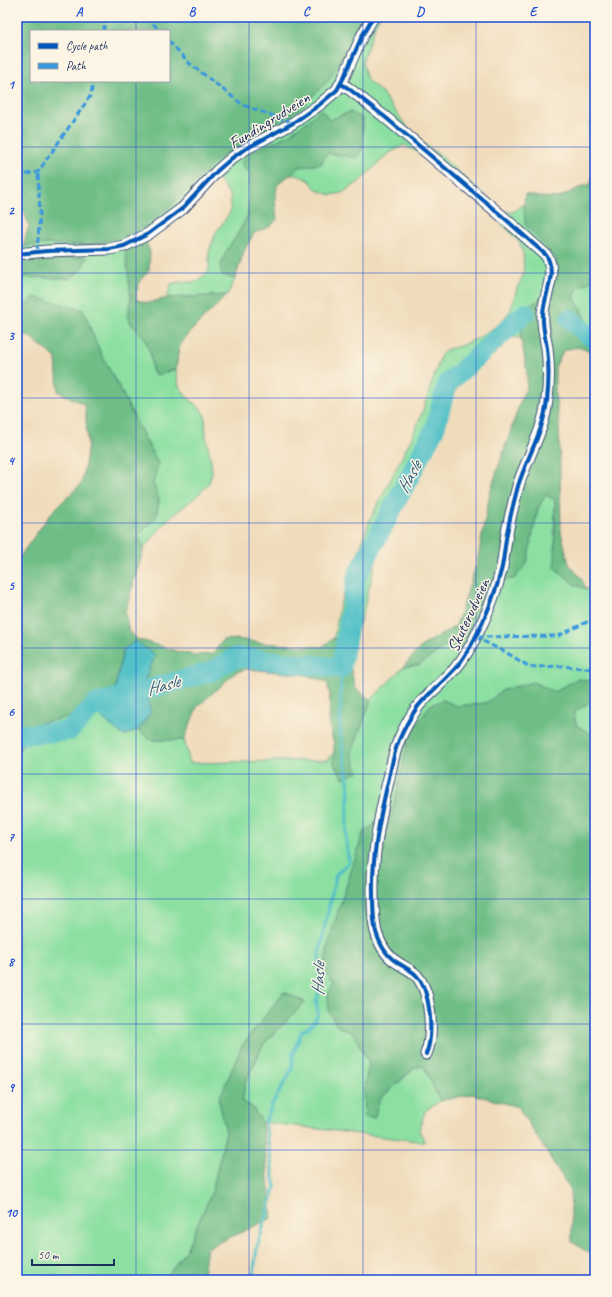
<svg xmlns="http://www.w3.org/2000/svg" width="612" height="1297" font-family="Caveat,sans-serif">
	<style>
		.green { fill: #8adfa1; stroke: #528780 }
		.forest { fill: #6fbe87; stroke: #457672; fill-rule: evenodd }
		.water { fill: #53c1c7; stroke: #377892 }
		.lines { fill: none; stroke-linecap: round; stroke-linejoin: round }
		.stream { stroke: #53c1c7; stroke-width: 3.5 }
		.river { stroke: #53c1c7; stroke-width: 20 }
		.minor-casing { stroke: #3b496c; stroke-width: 13 }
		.minor { stroke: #fff; stroke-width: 11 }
		.quiet { stroke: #3a97de; stroke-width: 3; stroke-dasharray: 6 3; stroke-linecap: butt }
		.cycleway-casing { stroke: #fcf5e5; stroke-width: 6 }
		.cycleway { stroke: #0057b8; stroke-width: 4 }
		.grid { fill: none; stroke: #1d4ed8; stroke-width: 1; stroke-opacity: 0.55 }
		.labels { text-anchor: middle; stroke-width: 3; stroke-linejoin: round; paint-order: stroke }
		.street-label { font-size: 17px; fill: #1b2f5e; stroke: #fcf5e5 }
		.water-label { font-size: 18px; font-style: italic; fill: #2c5b7e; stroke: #fcf5e5 }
		.neatline { fill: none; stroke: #1d4ed8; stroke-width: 1.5 }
		.grid-label { font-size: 13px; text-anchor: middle; font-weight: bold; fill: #1d4ed8 }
	</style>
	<rect width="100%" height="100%" fill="#fcf5e5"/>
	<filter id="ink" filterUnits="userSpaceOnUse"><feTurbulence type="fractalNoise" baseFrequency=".025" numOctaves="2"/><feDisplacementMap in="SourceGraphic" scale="8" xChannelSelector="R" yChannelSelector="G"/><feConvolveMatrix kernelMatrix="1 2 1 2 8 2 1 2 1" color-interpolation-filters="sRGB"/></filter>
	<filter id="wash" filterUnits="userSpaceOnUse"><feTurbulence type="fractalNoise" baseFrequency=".012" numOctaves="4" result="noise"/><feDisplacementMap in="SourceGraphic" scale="16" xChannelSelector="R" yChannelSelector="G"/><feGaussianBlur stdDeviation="0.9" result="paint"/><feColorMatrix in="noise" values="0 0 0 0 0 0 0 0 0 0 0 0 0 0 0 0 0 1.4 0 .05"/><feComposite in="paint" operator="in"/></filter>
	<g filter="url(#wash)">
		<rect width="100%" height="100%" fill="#f0dcbb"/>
		<g class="green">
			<path d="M 367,17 L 380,17 L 377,21 L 362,62 L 367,80 L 381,92 L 415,137 L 441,156 L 494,205 L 504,212 L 513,212 L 524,204 L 525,224 L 557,260 L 552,286 L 536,302 L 525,307 L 521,338 L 512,337 L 497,352 L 475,368 L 461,381 L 400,503 L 379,549 L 363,612 L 353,643 L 352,653 L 334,638 L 340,604 L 370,520 L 412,437 L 422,413 L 441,355 L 448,349 L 460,346 L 478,338 L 501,323 L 511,309 L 517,288 L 524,274 L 523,253 L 519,242 L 495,216 L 421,154 L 404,145 L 388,154 L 359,182 L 342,193 L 331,195 L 317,190 L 309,180 L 297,175 L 290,175 L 299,167 L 321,164 L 327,153 L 356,157 L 362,150 L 363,119 L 350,112 L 329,120 L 321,109 L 308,121 L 288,135 L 253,152 L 248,215 L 239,232 L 222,275 L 235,279 L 227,295 L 167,298 L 171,284 L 179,282 L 196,282 L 209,271 L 209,252 L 216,232 L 230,213 L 231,197 L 218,178 L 126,250 L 131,298 L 128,316 L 132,325 L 145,338 L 151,356 L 152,370 L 156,375 L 176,369 L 179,386 L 187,397 L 201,409 L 205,416 L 206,436 L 211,461 L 212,473 L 209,483 L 196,497 L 169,518 L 144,548 L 139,535 L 156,517 L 159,501 L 153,483 L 158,464 L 120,389 L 100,352 L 83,310 L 17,315 L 17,273 L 23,277 L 81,270 L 87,257 L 17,259 L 17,247 L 47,244 L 88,245 L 145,226 L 172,205 L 218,159 L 235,147 L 357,30 Z"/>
			<path d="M 595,115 L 595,152 L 588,139 L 589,124 Z"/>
			<path d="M 595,270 L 595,332 L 589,328 L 581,310 L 575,299 L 575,293 L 579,287 L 589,283 Z"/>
			<path d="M 546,494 L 555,500 L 554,535 L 575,585 L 586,589 L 595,589 L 595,685 L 594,681 L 578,679 L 554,692 L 503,690 L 486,703 L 457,706 L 443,700 L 408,739 L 392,815 L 364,831 L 328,943 L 324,972 L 334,984 L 328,995 L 337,1026 L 353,1033 L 369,1064 L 364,1089 L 374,1118 L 380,1099 L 416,1067 L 424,1066 L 440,1101 L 425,1111 L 419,1130 L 425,1142 L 262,1122 L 252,1107 L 242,1101 L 246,1081 L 263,1045 L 305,1002 L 284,992 L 242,1046 L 219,1100 L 226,1132 L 212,1192 L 186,1250 L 164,1280 L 17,1280 L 17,753 L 39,723 L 95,712 L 124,736 L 138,730 L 151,740 L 184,740 L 190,763 L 328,760 L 334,752 L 334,764 L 352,752 L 371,700 L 403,667 L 419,665 L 447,645 L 457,649 L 465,649 L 473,624 L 488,601 L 534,527 L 538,508 Z"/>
			<path d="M 595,699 L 595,736 L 576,725 L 574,711 Z"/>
		</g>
		<g class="forest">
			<path d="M 17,17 L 367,17 L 357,30 L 328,81 L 300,109 L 235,147 L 218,159 L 172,205 L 145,226 L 119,238 L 88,245 L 47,244 L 23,246 L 29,226 L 24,211 L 17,212 ZM 31,31 L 169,31 L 169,81 L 31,81 Z"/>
			<path d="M 321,109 L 329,120 L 350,112 L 363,119 L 362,150 L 356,158 L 327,153 L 321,164 L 299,167 L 290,175 L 282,180 L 277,186 L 275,202 L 277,219 L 271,226 L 254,233 L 244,251 L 235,279 L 222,275 L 220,267 L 226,252 L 239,232 L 248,215 L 250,175 L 241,163 L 253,152 L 288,135 L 308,121 Z"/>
			<path d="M 595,164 L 595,270 L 589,283 L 579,287 L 575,293 L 575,299 L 581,310 L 589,328 L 595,332 L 595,354 C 582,346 576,346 563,351 L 555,367 L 555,394 L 559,423 L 561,532 L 569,564 L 581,578 L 586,589 L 575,585 L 555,568 L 555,500 L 546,495 L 538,508 L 527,563 L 514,579 L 495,581 L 488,601 L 473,624 L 465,649 L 457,649 L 447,645 L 419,665 L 403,667 L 422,646 L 456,626 L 477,563 L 490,492 L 522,397 L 527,386 L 527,372 L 521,338 L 525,307 L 536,302 L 552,286 L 557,260 L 525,224 L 524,204 L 525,194 L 539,197 L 558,198 L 583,186 L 591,184 Z"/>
			<path d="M 145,240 L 150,252 L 149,270 L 140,281 L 136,294 L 137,300 L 148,303 L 167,298 L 227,295 L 187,335 L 179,348 L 176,369 L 156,375 L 152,370 L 151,356 L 145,338 L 132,325 L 128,316 L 131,298 L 125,250 Z"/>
			<path d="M 87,257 L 81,270 L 70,279 L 23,277 L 17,273 L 17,259 Z"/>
			<path d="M 34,297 L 83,310 L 100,352 L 120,389 L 158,464 L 153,483 L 159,500 L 156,517 L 139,535 L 144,548 L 125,612 L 129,632 L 137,639 L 176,651 L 194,655 L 213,654 L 223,640 L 238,639 L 261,643 L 322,647 L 334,638 L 352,653 L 350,665 L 355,688 L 371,700 L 352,752 L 358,772 L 343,778 L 334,764 L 334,744 L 329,725 L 330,696 L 327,682 L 307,675 L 247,669 L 236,672 L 197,707 L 184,740 L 151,740 L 138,730 L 151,712 L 143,684 L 155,655 L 123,650 L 114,696 L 95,712 L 39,723 L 17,753 L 17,563 L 23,552 L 52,512 L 82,483 L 88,446 L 85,405 L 58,391 L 56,358 L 29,336 L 17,333 L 17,315 Z"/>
			<path d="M 577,679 L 594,681 L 595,685 L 595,699 L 574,712 L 576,725 L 595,736 L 595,1257 L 572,1242 L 570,1189 L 518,1107 L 472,1094 L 440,1101 L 424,1066 L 415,1067 L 380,1099 L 374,1118 L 365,1117 L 364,1089 L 369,1064 L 353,1033 L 337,1026 L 329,1012 L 328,995 L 334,984 L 324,972 L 328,943 L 364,831 L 392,815 L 408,739 L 430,705 L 443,700 L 457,706 L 486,703 L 503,690 L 533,682 L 554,692 Z"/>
			<path d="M 284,992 L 305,1002 L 263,1045 L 246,1081 L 242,1101 L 252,1107 L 262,1122 L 272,1218 L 207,1248 L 202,1280 L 164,1280 L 186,1250 L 212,1192 L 226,1132 L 219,1100 L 242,1046 Z"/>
		</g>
		<path class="water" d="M 135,641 L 155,655 L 143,684 L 151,712 L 138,730 L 124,736 L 95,712 L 114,696 L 123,650 Z"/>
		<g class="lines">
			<path class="stream" d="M 253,1280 L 257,1247 L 275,1188 L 265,1122 L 272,1105 L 292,1069 L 293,1054 L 302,1031 L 308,1028 L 314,1022 L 318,1014 L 316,1002 L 320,989 L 319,953 L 336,875 L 349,862 L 346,839 L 349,786 L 340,733 L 341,668"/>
			<g class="river">
				<path d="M 570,319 L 588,335 L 595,339"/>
				<path d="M 17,735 L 69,731 L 96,704 L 210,672 L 236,657 L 341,668 L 357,576 L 435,428 L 447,384 L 525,313"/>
			</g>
		</g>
	</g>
	<g filter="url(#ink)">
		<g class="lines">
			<defs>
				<g id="minor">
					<path d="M 341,84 L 348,88 L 385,117 L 503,217 L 546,255 C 558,273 544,294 543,314 C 542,325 545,337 547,348 C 549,365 549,383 547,400 C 544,431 527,457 518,486 C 514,501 510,517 507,533 C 505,544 504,556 502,567 C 496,593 486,617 474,640 C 467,653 460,665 449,675 C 438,687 425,696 416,709 C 409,719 404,729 399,740 C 393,754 391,771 387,786 C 379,821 372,857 373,893 C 373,906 373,920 376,932 C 380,945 386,956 398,963 C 404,967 411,970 416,975 C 431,991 434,1035 426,1054"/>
					<path d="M 17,254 L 47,251 L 109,249 L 124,246 L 148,234 L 183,208 L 217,171 L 232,158 L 242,151 L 293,123 L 319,105 L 337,90 L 344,77 L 362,36 L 373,17"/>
				</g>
			</defs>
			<use href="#minor" class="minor-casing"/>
			<use href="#minor" class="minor"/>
			<g class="quiet">
				<path d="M 147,17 L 160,31"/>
				<path d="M 103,31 L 107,17"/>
				<path d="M 169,41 L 189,63 L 243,105 L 293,123"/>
				<path d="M 17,176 L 38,172 L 91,95 L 93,81"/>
				<path d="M 37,252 L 40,214 L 38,172"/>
				<path d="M 475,637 L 507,653 L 530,667 L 562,666 L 595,669"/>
				<path d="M 477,637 L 558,636 L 595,618"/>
			</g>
			<defs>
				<g id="cycleway">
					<path d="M 341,84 L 348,88 L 385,117 L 503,217 L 546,255 C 558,273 544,294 543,314 C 542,325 545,337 547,348 C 549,365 549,383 547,400 C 544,431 527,457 518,486 C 514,501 510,517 507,533 C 505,544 504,556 502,567 C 496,593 486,617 474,640 C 467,653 460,665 449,675 C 438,687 425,696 416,709 C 409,719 404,729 399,740 C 393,754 391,771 387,786 C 379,821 372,857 373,893 C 373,906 373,920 376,932 C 380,945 386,956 398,963 C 404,967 411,970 416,975 C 431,991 434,1035 426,1054"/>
					<path d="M 17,254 L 47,251 L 109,249 L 124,246 L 148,234 L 183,208 L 217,171 L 232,158 L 242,151 L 293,123 L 319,105 L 337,90 L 344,77 L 362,36 L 373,17"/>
				</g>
			</defs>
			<use href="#cycleway" class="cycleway-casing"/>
			<use href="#cycleway" class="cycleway"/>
		</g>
	</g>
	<path class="grid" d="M 136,17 L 136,31M 249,17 L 249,1280M 363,17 L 363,1280M 476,17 L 476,1280M 136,81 L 136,1280M 17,147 L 595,147M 17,273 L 595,273M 17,398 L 595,398M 17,523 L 595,523M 17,648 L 595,648M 17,774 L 595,774M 17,899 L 595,899M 17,1024 L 595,1024M 17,1150 L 595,1150"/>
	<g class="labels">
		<g class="street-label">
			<text transform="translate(269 120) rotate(-32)" y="6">Fundingrudveien</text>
			<text transform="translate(468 615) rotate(-65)" y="6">Skuterudveien</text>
		</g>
		<g class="water-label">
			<text transform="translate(409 477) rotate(-62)" y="6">Hasle</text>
			<text transform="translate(163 685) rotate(-15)" y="6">Hasle</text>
			<text transform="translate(318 979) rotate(-88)" y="6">Hasle</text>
		</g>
	</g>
	<rect width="612" height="1297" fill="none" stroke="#fcf5e5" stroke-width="44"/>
	<rect x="30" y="30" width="140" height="52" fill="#fcf5e5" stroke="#a2a6af"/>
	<rect x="38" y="43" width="20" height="6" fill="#0057b8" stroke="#a2a6af"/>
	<text x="66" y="50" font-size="12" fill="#1b2f5e">Cycle path</text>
	<rect x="38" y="63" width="20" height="6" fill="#3a97de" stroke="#a2a6af"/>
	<text x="66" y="70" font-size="12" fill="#1b2f5e">Path</text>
	<path d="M32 1259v6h82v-6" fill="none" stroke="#1b2f5e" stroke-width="2"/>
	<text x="38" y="1259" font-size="12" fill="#1b2f5e" stroke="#fcf5e5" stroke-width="3" paint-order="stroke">50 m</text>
	<rect x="22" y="22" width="568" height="1253" class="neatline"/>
	<g class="grid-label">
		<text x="79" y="16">A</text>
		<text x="192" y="16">B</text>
		<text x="306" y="16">C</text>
		<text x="420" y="16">D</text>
		<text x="533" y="16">E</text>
		<text x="11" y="89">1</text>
		<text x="11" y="215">2</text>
		<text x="11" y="340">3</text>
		<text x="11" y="465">4</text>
		<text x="11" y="590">5</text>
		<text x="11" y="716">6</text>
		<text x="11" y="841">7</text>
		<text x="11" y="966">8</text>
		<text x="11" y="1092">9</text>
		<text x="11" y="1217">10</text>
	</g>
</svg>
